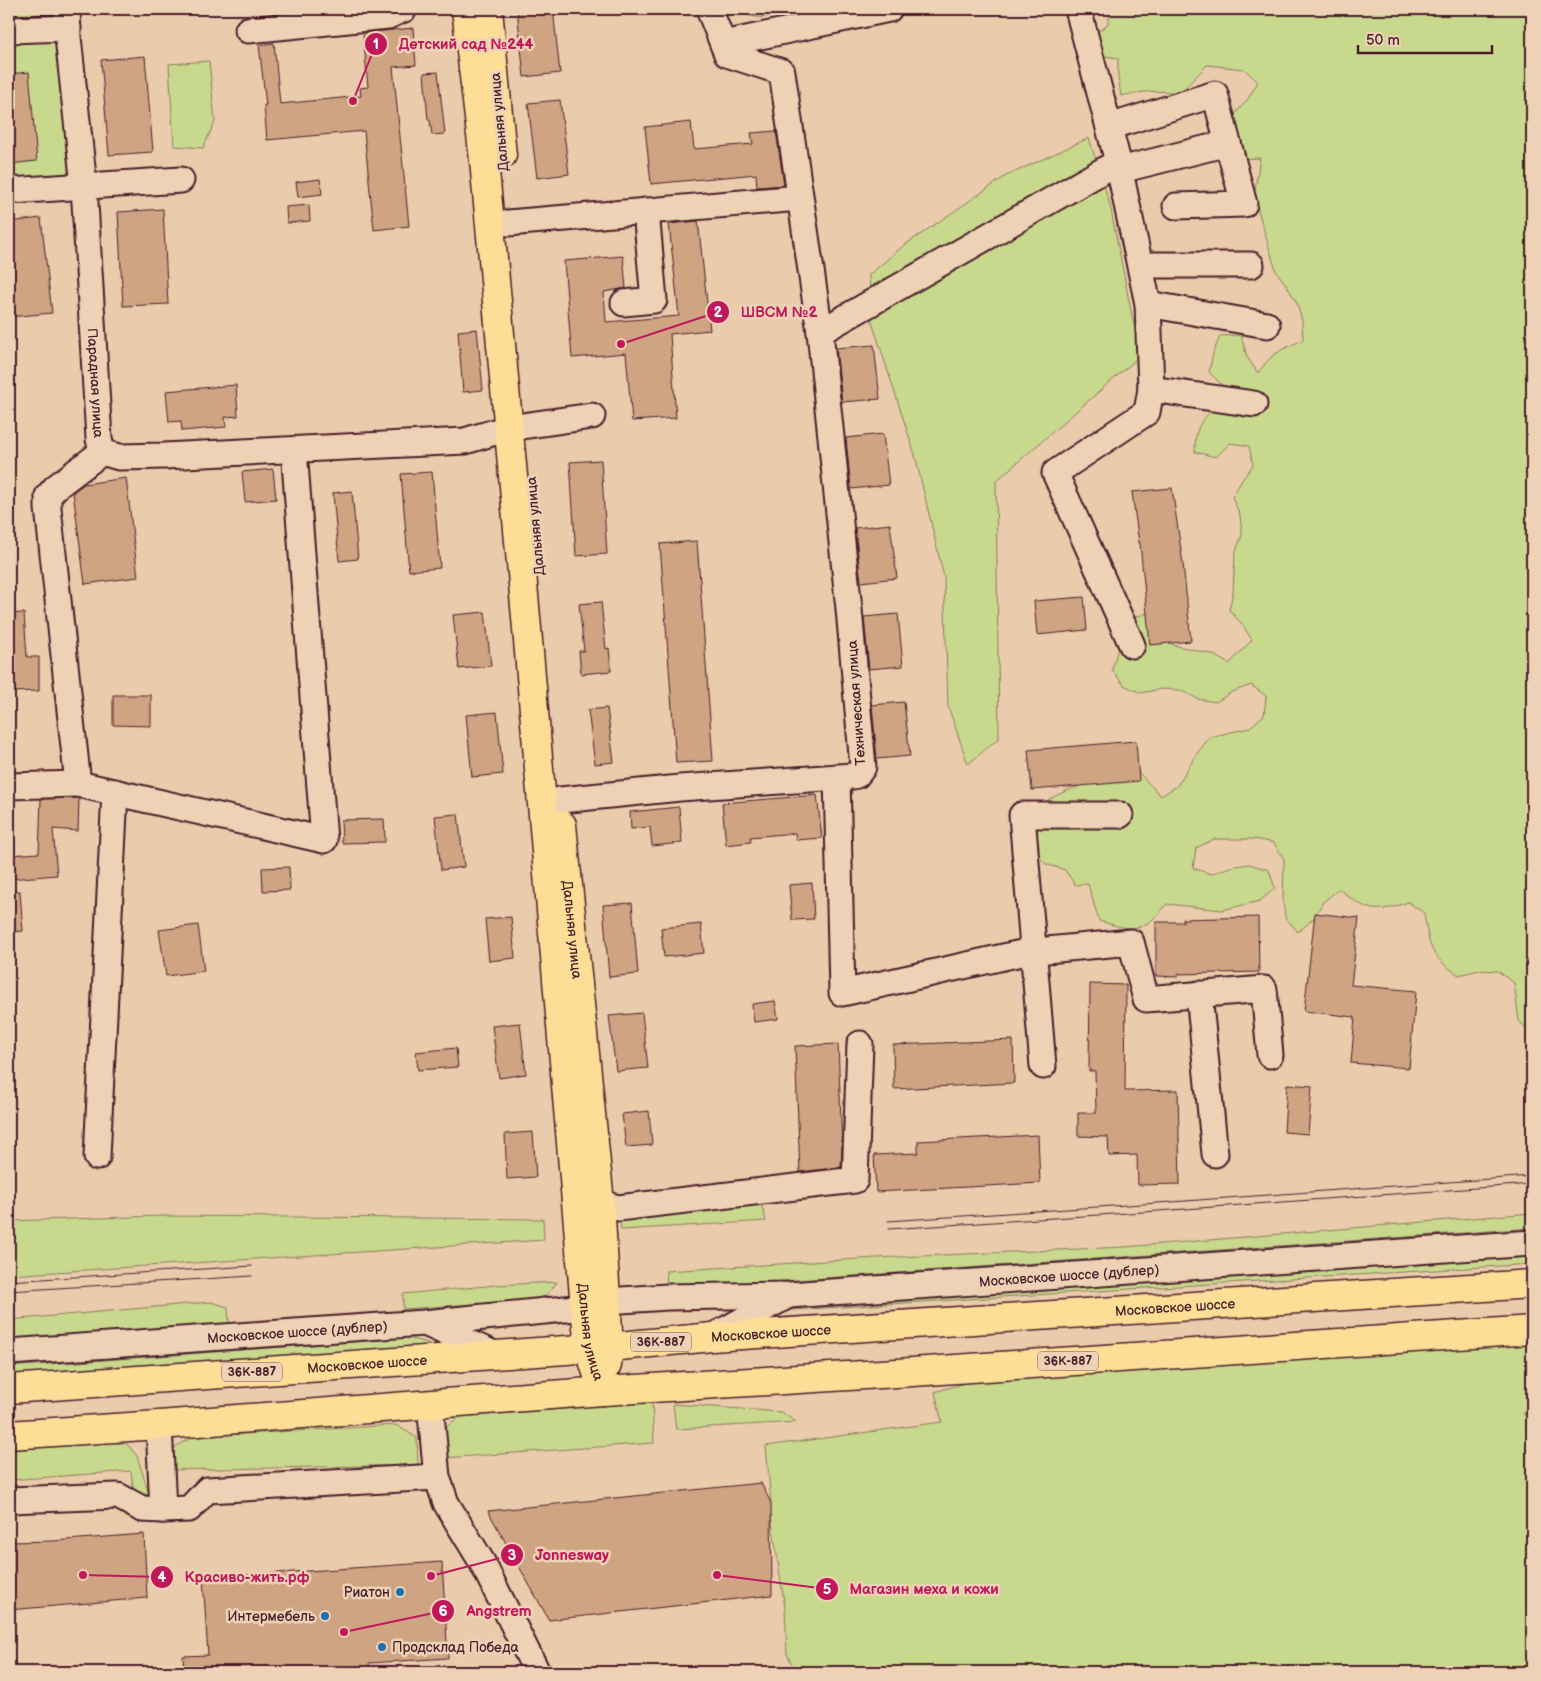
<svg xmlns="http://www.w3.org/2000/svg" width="1541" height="1681" font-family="'Balsamiq Sans',sans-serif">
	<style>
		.green { fill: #c8d98d; stroke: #897c5c }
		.building { fill: #cfa483; stroke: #4a1f2b }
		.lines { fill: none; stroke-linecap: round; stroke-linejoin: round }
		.minor-casing { stroke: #4a1f2b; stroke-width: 29 }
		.major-casing { stroke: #4a1f2b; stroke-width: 31 }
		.minor { stroke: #eed2b5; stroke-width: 25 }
		.major { stroke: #fedd96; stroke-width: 28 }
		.tram { stroke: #4a1f2b; stroke-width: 1 }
		.poi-dot { fill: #1f6fb2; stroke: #eed2b5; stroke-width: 2 }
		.labels { text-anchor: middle; stroke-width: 5; stroke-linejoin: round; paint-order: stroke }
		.shield { fill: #eed2b5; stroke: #7b5554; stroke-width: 1 }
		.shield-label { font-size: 12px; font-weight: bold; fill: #4a1f2b }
		.street-label { font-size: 14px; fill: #4a1f2b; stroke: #eed2b5 }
		.poi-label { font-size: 14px; fill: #4a1f2b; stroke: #eed2b5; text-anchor: end }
		.leader { fill: none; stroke: #c2185b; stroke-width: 2 }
		.callout-dot { fill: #c2185b; stroke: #eed2b5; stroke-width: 2 }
		.mark-label { font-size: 15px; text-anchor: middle; font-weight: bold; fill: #fff }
		.callout-label { font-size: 15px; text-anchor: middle; font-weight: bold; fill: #c2185b; stroke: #eed2b5; stroke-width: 5; stroke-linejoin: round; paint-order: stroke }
	</style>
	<rect width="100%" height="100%" fill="#eacbac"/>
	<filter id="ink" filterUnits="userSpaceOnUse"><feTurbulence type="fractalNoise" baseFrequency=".02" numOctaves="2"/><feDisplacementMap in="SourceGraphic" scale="10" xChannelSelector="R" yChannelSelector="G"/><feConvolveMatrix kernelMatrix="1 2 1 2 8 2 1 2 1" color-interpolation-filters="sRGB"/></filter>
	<g filter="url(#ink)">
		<g class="green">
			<path d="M 9,9 L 56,9 L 69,181 L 9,183 Z"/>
			<path d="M 739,9 L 810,9 C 803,13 794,10 786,12 C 766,16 758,23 739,9 Z"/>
			<path d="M 1112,9 L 1532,9 L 1532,1033 L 1519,1021 L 1514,983 L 1498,971 L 1479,970 L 1459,975 C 1428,955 1430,947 1424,913 L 1408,902 C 1374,915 1367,911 1339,889 L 1323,902 L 1313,919 L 1298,932 L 1285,917 L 1283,899 L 1284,859 L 1274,843 L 1255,839 L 1214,839 L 1196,848 L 1193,868 L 1211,874 L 1230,867 L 1249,864 L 1269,870 L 1275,888 L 1260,901 L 1222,910 L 1167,904 C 1144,933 1133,931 1099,921 L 1088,884 L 1075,885 L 1065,870 L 1046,864 L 1033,851 L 1036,813 L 1049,799 L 1066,791 L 1133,767 L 1161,796 L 1177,786 L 1198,752 L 1210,737 L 1249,728 L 1264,715 L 1266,696 L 1251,685 L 1232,692 L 1216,702 L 1198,699 L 1180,690 L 1161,689 L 1141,693 L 1124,685 L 1112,670 L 1117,652 L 1129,636 L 1133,618 L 1152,611 L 1173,645 L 1212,654 L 1229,664 L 1252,640 L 1242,624 L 1229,610 L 1233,592 L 1235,554 L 1242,535 L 1240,515 L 1232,497 L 1242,480 L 1253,465 L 1249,446 L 1230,443 L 1216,457 L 1195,452 C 1195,426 1200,421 1219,404 L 1222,385 L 1209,372 L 1213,354 L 1220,336 L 1241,335 L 1247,357 L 1258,373 C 1272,353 1280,350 1303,340 L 1302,321 L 1297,303 L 1287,286 L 1276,271 L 1254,196 L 1260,158 L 1240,159 L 1230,143 L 1236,113 L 1248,99 L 1258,82 L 1244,69 L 1207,65 L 1180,93 C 1159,90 1142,91 1121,96 L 1118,77 L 1118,58 L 1099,55 L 1091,37 L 1107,25 Z"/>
			<path d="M 209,61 L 215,122 L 203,148 L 174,146 L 169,64 Z"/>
			<path d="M 1089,138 L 1110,205 L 1140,356 L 996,481 L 999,738 L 968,764 L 948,706 L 944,577 L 915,455 L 872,322 L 869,275 L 902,247 L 1006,176 Z"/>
			<path d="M 760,1199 L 766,1221 L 621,1230 L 618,1208 Z"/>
			<path d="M 1532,1213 L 1532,1228 L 684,1288 L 667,1287 L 666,1271 L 876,1258 L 1125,1247 Z"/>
			<path d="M 162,1216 L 543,1219 L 544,1240 L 9,1275 L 9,1221 Z"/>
			<path d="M 1532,1249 L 1532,1264 L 776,1311 L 794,1302 Z"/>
			<path d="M 557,1282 L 546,1296 L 531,1300 L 403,1309 L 403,1294 L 497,1285 Z"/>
			<path d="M 211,1302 L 228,1307 L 229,1324 L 9,1340 L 9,1320 Z"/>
			<path d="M 1532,1330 L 1532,1413 L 1523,1414 L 1532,1414 L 1532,1672 L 796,1672 L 787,1654 L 785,1608 L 769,1503 L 771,1503 L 766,1446 L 942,1422 L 935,1392 L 1029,1364 Z"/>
			<path d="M 406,1338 L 425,1342 L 434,1346 L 9,1376 L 9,1367 Z"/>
			<path d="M 652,1402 L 654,1443 L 444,1458 L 439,1440 L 448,1426 L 458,1417 Z"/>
			<path d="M 673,1404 L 781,1412 L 796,1422 L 676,1429 Z"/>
			<path d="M 396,1425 L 417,1438 L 418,1465 L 168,1470 C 167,1448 175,1447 193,1437 Z"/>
			<path d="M 111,1442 L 127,1444 L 137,1456 L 149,1494 L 134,1495 L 131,1471 L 9,1480 L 9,1450 Z"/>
		</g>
		<g class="building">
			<path d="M 517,9 L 553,9 L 560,73 L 524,77 Z"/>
			<path d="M 413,28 L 416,65 L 393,67 L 409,226 L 374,230 L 364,131 L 267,140 L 264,105 L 266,105 L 259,45 L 274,43 L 280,104 L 361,96 L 360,88 L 368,87 L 363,33 Z"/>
			<path d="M 145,56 L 153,152 L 109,155 L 101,60 Z"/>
			<path d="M 29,72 L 37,161 L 9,164 L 9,74 Z"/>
			<path d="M 438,72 L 445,134 L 432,135 L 430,120 L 428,120 L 424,73 Z"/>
			<path d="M 560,100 L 569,174 L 537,178 L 528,103 Z"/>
			<path d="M 691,122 L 694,149 L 753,144 L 751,133 L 776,131 L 784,185 L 757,187 L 756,174 L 651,184 L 645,127 Z"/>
			<path d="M 320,179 L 322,194 L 298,197 L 296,182 Z"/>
			<path d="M 309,205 L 310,221 L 287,223 L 286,207 Z"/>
			<path d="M 163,209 L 168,304 L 123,306 L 118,212 Z"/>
			<path d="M 41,218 L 52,313 L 9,317 L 9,282 L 13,282 L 9,242 L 9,222 Z"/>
			<path d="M 698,221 L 710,330 L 670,334 L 676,418 L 632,421 L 626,353 L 572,358 L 564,261 L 623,256 L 626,288 L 604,292 L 606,322 L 679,316 L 669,224 Z"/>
			<path d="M 477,329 L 483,390 L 463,392 L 458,331 Z"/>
			<path d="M 874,345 L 880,399 L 842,402 L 836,348 Z"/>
			<path d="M 236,385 L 238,416 L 225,417 L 226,427 L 182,431 L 181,421 L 169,422 L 166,391 Z"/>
			<path d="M 883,434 L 889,485 L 851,489 L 846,438 Z"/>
			<path d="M 601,460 L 607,554 L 576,556 L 570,462 Z"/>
			<path d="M 273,469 L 276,499 L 245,502 L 242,472 Z"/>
			<path d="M 432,472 L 440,568 L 409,571 L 401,474 Z"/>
			<path d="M 126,478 L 138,577 L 85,584 L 73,492 L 84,484 Z"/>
			<path d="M 1172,488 L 1183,564 L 1191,641 L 1150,645 L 1140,543 L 1139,543 L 1132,492 Z"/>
			<path d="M 352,491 L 358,559 L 339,561 L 333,493 Z"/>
			<path d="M 890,524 L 897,578 L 861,582 L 855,528 Z"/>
			<path d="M 697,541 L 713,761 L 676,763 L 660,544 Z"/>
			<path d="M 1084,597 L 1087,630 L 1037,635 L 1034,601 Z"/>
			<path d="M 601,602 L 606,649 L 609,648 L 611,671 L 581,674 L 579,651 L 584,651 L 579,604 Z"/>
			<path d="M 485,612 L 491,666 L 459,669 L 453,615 Z"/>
			<path d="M 24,613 L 27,657 L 39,657 L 39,691 L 9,692 L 9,614 Z"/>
			<path d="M 898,614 L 903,666 L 869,669 L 864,617 Z"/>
			<path d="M 113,695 L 151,695 L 151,726 L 113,725 Z"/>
			<path d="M 904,702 L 910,756 L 877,759 L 872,705 Z"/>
			<path d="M 607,708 L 614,762 L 595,764 L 588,710 Z"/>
			<path d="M 497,712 L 503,774 L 472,777 L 466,715 Z"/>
			<path d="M 1136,741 L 1139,781 L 1032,790 L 1028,750 Z"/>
			<path d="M 817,795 L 822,838 L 796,840 L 795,833 L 750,837 L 751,842 L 726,845 L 722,803 Z"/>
			<path d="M 77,798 L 79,799 L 78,831 L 53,829 L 57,875 L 9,879 L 9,855 L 39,853 L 41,799 Z"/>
			<path d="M 679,807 L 682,843 L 652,846 L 650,827 L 631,829 L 630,812 Z"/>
			<path d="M 458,814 L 464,867 L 441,870 L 435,816 Z"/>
			<path d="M 384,819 L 385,842 L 342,843 L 341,820 Z"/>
			<path d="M 289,867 L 290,890 L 263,891 L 262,868 Z"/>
			<path d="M 812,883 L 814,919 L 792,920 L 789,885 Z"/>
			<path d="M 9,891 L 20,891 L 23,931 L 9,932 Z"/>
			<path d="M 632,903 L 638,974 L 609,977 L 603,905 Z"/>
			<path d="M 1315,913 L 1359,918 L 1351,985 L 1416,991 L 1409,1068 L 1351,1063 L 1355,1017 L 1304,1011 Z"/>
			<path d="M 511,917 L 515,958 L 489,961 L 485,919 Z"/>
			<path d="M 1258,917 L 1259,972 L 1178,974 L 1178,977 L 1156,976 L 1156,922 L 1183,922 L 1183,919 Z"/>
			<path d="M 701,924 L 704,953 L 664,957 L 661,928 Z"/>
			<path d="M 198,925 L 204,971 L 166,976 L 159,930 Z"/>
			<path d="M 1090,984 L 1126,985 L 1125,1091 L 1178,1090 L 1180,1184 L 1138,1185 L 1137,1155 L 1109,1156 L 1108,1137 L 1078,1136 L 1078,1113 L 1096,1113 L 1095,1071 L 1089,1071 Z"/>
			<path d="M 775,1001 L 778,1019 L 754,1022 L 752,1004 Z"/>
			<path d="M 642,1013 L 648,1068 L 616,1071 L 609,1016 Z"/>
			<path d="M 520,1023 L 526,1074 L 499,1078 L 492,1026 Z"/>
			<path d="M 1013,1040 L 1014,1083 L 894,1089 L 893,1045 Z"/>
			<path d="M 838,1044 L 842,1145 L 841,1167 L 800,1172 L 795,1046 Z"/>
			<path d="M 456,1048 L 458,1067 L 418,1070 L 416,1052 Z"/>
			<path d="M 1287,1084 L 1312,1086 L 1308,1134 L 1284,1132 Z"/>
			<path d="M 649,1111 L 652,1145 L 626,1147 L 622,1114 Z"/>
			<path d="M 533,1132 L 536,1177 L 507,1179 L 505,1134 Z"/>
			<path d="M 1038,1135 L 1040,1183 L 876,1192 L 874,1155 L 918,1153 L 918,1141 Z"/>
			<path d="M 761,1483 L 771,1503 L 772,1595 L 549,1620 L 488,1511 Z"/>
			<path d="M 144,1534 L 147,1598 L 9,1610 L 9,1542 L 54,1541 Z"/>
			<path d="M 442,1562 L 448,1658 L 369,1663 L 370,1671 L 356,1672 L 184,1672 L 183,1656 L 208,1655 L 203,1578 Z"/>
		</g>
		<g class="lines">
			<defs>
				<g id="minor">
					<path id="s1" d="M 67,9 L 68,37 L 84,186 L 99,439 L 102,452 L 119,457 L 164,456 L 465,441 L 508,428 L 592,416"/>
					<path d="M 9,30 L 68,28"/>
					<path d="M 248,30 L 388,16 L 404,9"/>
					<path d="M 723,44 L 889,9"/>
					<path d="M 1109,127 L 1215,94 L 1244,204 L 1176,206"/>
					<path d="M 1118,162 L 1148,304 L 1267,325"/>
					<path d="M 1120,170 L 1228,143"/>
					<path d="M 9,191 L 181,180"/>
					<path d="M 508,223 L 800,198"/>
					<path d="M 1140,265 L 1251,265"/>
					<path d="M 624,303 L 654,300 L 646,211"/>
					<path d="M 1148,304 L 1151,389 L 1254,404"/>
					<path d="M 820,332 L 1118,162 L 1078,9"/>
					<path d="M 102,452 L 56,487 L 48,496 L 48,508 L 78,784 L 324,840 L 294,450"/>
					<path d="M 1132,645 L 1055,473 L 1147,412 L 1151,389"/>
					<path d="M 837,777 L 842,993 L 1026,952 L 1131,942 L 1146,999 L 1264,989 L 1270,1055"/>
					<path d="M 9,786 L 78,784"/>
					<path d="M 560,800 L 680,788 L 853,776 L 857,775 L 863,767 L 849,609 L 820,332 L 782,72 L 727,54 L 709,9"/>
					<path d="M 1199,994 L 1215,1154"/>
					<path d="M 1043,1066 L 1022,815 L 1120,815"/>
					<path d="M 97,1157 L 115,792"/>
					<path d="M 600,1203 L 618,1208 L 855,1180 L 860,1044"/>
					<path id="s2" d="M 606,1301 L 668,1297 L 789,1295 L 1532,1243"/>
					<path d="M 425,1323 L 496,1355"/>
					<path d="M 712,1337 L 785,1297"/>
					<path id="s3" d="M 9,1352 L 424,1323 L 585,1307"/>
					<path d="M 430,1404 L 437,1477 L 446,1503 L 482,1562 L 537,1672"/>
					<path d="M 159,1425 L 163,1510"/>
					<path d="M 9,1500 L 118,1496 L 142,1509 L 163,1510 L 189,1509 L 207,1490 L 437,1477"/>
				</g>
				<g id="major">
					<path id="s4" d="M 466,9 L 484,160 L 526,617 L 585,1307 L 589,1348 L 603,1391"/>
					<path d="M 488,9 L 502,155"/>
					<path id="s5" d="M 562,825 L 600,1203 L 609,1347 L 607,1365"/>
					<path id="s6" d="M 9,1389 L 609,1347 L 712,1337 L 1532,1284"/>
					<path d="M 9,1435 L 159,1425 L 603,1391 L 897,1373 L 1532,1330"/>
				</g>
			</defs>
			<use href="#minor" class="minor-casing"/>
			<use href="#major" class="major-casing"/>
			<use href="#minor" class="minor"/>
			<use href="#major" class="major"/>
			<g class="tram">
				<path d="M 888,1221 L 1157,1203 L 1532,1176"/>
				<path d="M 889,1229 L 1158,1211 L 1532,1184"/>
				<path d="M 9,1281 L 252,1266"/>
				<path d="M 9,1291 L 252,1276"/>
			</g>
		</g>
	</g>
	<g class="poi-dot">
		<circle cx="400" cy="1592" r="5"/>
		<circle cx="325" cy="1616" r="5"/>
		<circle cx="382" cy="1647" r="5"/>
	</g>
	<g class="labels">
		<g class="shield">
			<rect x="631" y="1332.5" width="60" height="19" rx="4"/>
			<rect x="1038" y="1351.5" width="60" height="19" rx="4"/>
			<rect x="222" y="1362.5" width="60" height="19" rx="4"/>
		</g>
		<g class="shield-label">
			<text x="661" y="1346">36К-887</text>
			<text x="1068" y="1365">36К-887</text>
			<text x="252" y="1376">36К-887</text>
		</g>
		<g class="street-label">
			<text transform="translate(499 122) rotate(-95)" y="5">Дальняя улица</text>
			<text dy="5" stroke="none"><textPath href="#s1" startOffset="375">Парадная улица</textPath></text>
			<text transform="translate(535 526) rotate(-95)" y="5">Дальняя улица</text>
			<text transform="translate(856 703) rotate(-94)" y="5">Техническая улица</text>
			<text dy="5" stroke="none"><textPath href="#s5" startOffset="105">Дальняя улица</textPath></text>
			<text dy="5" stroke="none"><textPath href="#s2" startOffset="464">Московское шоссе (дублер)</textPath></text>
			<text dy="5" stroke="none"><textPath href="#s6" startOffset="1169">Московское шоссе</textPath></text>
			<text dy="5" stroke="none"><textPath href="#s4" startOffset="1329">Дальняя улица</textPath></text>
			<text dy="5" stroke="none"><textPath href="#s3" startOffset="289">Московское шоссе (дублер)</textPath></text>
			<text dy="5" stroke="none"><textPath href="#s6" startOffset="764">Московское шоссе</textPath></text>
			<text dy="5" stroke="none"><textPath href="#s6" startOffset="359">Московское шоссе</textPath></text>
		</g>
		<g class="poi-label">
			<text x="390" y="1597">Риатон</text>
			<text x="315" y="1621">Интермебель</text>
			<text x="392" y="1652" text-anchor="start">Продсклад Победа</text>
		</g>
	</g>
	<path class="leader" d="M353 101L376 44M621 344L718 312M431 1576L512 1555M83 1575L162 1577M717 1575L827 1589M344 1632L443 1611"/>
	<g class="callout-dot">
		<circle cx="353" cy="101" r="5"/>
		<circle cx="621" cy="344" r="5"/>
		<circle cx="431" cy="1576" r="5"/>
		<circle cx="83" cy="1575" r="5"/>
		<circle cx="717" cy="1575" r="5"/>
		<circle cx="344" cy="1632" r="5"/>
		<circle cx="376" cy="44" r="12"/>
		<circle cx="718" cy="312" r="12"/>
		<circle cx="512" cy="1555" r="12"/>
		<circle cx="162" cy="1577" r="12"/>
		<circle cx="827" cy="1589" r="12"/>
		<circle cx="443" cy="1611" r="12"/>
	</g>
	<g class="mark-label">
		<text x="376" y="49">1</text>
		<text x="718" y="317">2</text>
		<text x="512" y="1560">3</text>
		<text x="162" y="1582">4</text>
		<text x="827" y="1594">5</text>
		<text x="443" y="1616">6</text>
	</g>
	<g class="callout-label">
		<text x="466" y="49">Детский сад №244</text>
		<text x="779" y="317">ШВСМ №2</text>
		<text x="572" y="1560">Jonnesway</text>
		<text x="247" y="1582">Красиво-жить.рф</text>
		<text x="924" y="1594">Магазин меха и кожи</text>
		<text x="499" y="1616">Angstrem</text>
	</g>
	<rect width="1541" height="1681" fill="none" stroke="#eed2b5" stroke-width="30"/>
	<rect x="15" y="15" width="1511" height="1651" fill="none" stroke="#4a1f2b" stroke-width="2" filter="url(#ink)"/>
	<path d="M1358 45v8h134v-8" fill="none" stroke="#4a1f2b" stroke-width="2.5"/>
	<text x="1366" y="45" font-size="15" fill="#4a1f2b" stroke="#eed2b5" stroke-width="4" paint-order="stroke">50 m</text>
</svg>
